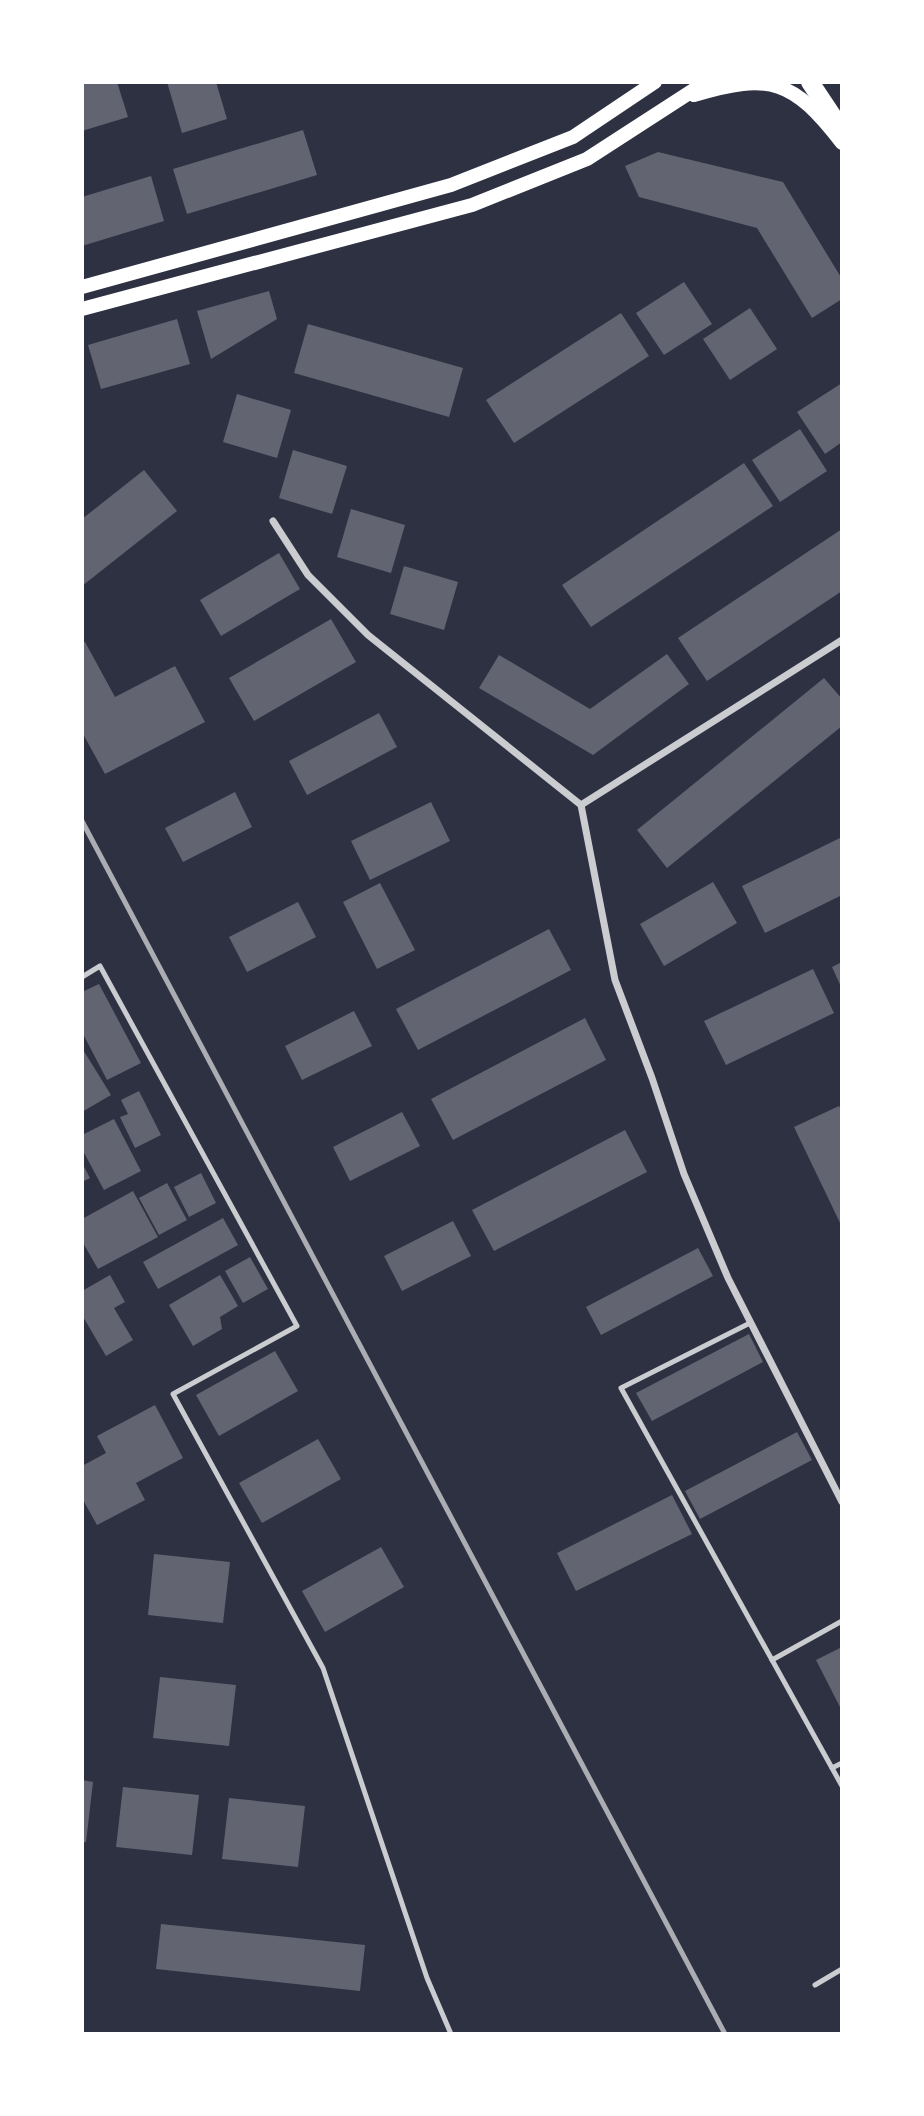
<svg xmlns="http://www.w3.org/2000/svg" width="924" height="2116" font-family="Montserrat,sans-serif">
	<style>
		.building { fill: #626471 }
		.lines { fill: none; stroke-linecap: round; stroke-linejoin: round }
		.service { stroke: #caccd0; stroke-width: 5 }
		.minor { stroke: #caccd0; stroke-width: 7 }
		.secondary { stroke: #fff; stroke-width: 14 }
		.primary { stroke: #fff; stroke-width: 18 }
		.rail { stroke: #abadb3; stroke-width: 5 }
	</style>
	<rect width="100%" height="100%" fill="#2d3142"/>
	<g class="building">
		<path d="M 82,82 L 117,82 L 128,117 L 82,131 Z"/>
		<path d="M 167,82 L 216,82 L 227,119 L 182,133 Z"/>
		<path d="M 303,130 L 317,175 L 187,214 L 173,169 Z"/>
		<path d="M 658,152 L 783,182 L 842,279 L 842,299 L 812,318 L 757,228 L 639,197 L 625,166 Z"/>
		<path d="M 151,176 L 164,221 L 82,246 L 82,197 Z"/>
		<path d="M 684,282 L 712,324 L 664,355 L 636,313 Z"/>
		<path d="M 269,291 L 277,319 L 211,359 L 197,311 Z"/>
		<path d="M 750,308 L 777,349 L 730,380 L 703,339 Z"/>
		<path d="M 621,313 L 649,356 L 514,443 L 486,400 Z"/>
		<path d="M 177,319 L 190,364 L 101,389 L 88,345 Z"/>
		<path d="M 308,324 L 463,368 L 449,417 L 294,373 Z"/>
		<path d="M 842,383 L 842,442 L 825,454 L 797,412 Z"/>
		<path d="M 237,394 L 291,410 L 277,458 L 223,442 Z"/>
		<path d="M 800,429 L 827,471 L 780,502 L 752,460 Z"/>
		<path d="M 293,450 L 347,466 L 332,514 L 279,498 Z"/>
		<path d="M 744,463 L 773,506 L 591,627 L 562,585 Z"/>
		<path d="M 144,470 L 177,511 L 82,586 L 82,519 Z"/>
		<path d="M 351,509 L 405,525 L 391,573 L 337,557 Z"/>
		<path d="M 842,529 L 842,591 L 707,681 L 678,638 Z"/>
		<path d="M 279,553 L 300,589 L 221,636 L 200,600 Z"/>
		<path d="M 404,566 L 458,582 L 444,630 L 390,614 Z"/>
		<path d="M 331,619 L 356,662 L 254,721 L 229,678 Z"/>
		<path d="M 85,642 L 115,697 L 175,666 L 205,722 L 105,774 L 82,732 L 82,643 Z"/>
		<path d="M 667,654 L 689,684 L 593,755 L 479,688 L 499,655 L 590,709 Z"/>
		<path d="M 824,678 L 842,699 L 842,726 L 667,868 L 637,830 Z"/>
		<path d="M 379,713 L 397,747 L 307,795 L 289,761 Z"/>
		<path d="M 235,792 L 252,827 L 183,862 L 165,828 Z"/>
		<path d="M 431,802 L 450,841 L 370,880 L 351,841 Z"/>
		<path d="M 842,837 L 842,895 L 765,933 L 742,886 Z"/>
		<path d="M 713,882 L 737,923 L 664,966 L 640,924 Z"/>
		<path d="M 380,883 L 415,950 L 377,969 L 343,902 Z"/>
		<path d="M 298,902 L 316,937 L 247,972 L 229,937 Z"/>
		<path d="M 549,929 L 571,970 L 418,1050 L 396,1009 Z"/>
		<path d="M 842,962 L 842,989 L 832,967 Z"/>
		<path d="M 813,969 L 834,1013 L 726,1065 L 704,1021 Z"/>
		<path d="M 99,984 L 141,1063 L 107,1080 L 82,1032 L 82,992 Z"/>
		<path d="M 354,1011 L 372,1046 L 302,1080 L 285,1046 Z"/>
		<path d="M 585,1018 L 606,1060 L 453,1140 L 431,1099 Z"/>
		<path d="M 82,1048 L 111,1095 L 82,1112 Z"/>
		<path d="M 139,1091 L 161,1135 L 135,1148 L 120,1117 L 128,1114 L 121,1100 Z"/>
		<path d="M 839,1106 L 842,1111 L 842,1227 L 794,1127 Z"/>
		<path d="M 402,1112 L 420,1146 L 350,1181 L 333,1147 Z"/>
		<path d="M 114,1119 L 141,1171 L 104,1190 L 82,1149 L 82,1135 Z"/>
		<path d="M 625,1130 L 647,1172 L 494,1251 L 472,1210 Z"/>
		<path d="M 82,1163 L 90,1178 L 82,1182 Z"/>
		<path d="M 201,1173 L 216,1203 L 189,1217 L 174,1187 Z"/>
		<path d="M 167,1183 L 187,1220 L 159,1235 L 139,1198 Z"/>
		<path d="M 133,1191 L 158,1237 L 98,1269 L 82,1241 L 82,1219 Z"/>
		<path d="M 223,1218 L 238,1245 L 158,1289 L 143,1262 Z"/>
		<path d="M 453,1221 L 471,1256 L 402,1291 L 384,1256 Z"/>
		<path d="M 698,1248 L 713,1276 L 601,1335 L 586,1307 Z"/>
		<path d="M 250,1257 L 268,1289 L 243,1303 L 225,1271 Z"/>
		<path d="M 110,1275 L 125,1302 L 114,1308 L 133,1340 L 106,1356 L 82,1315 L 82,1291 Z"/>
		<path d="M 220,1275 L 238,1306 L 220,1317 L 222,1329 L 193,1346 L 169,1305 Z"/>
		<path d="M 749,1334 L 763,1362 L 652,1421 L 636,1393 Z"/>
		<path d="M 275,1351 L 298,1391 L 219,1436 L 196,1395 Z"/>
		<path d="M 155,1405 L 183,1458 L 136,1483 L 145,1500 L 97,1525 L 82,1498 L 82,1466 L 106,1453 L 97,1436 Z"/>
		<path d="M 797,1432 L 812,1460 L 700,1519 L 685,1491 Z"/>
		<path d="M 318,1439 L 341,1479 L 262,1523 L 239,1483 Z"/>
		<path d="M 672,1495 L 692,1534 L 576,1591 L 557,1553 Z"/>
		<path d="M 381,1547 L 404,1587 L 325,1632 L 302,1591 Z"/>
		<path d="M 154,1554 L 230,1562 L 223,1623 L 148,1615 Z"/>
		<path d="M 842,1647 L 842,1711 L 816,1660 Z"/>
		<path d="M 160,1677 L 236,1685 L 229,1746 L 153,1738 Z"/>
		<path d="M 82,1780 L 93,1782 L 86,1842 L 82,1842 Z"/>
		<path d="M 123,1787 L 199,1795 L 192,1855 L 116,1847 Z"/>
		<path d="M 229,1798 L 305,1806 L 298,1867 L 222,1859 Z"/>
		<path d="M 161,1924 L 365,1945 L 360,1991 L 156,1969 Z"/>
	</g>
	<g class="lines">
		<g class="service">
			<path d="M 82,977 L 100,966 L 297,1326 L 173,1394 L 323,1668 L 427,1978 L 451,2034"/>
			<path d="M 750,1323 L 621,1388 L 842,1786"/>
			<path d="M 772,1660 L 842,1621"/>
			<path d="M 832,1768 L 842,1763"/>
			<path d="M 815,1985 L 842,1969"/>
		</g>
		<g class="minor">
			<path d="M 273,521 L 308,575 L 368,635 L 581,805 L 615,980 L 652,1078 L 684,1174 L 728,1278 L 842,1502"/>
			<path d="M 581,805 L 842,640"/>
		</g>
		<g class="secondary">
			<path d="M 694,95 C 771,72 793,80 842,143"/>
			<path d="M 82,287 L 451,185 L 573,137 L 655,82"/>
			<path d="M 82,309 L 472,205 L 587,159 L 706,82"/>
		</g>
		<path class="primary" d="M 810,82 L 842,130"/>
		<path class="rail" d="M 82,821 L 725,2034"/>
	</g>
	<rect width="924" height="2116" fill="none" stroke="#ffffff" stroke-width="168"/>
</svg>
